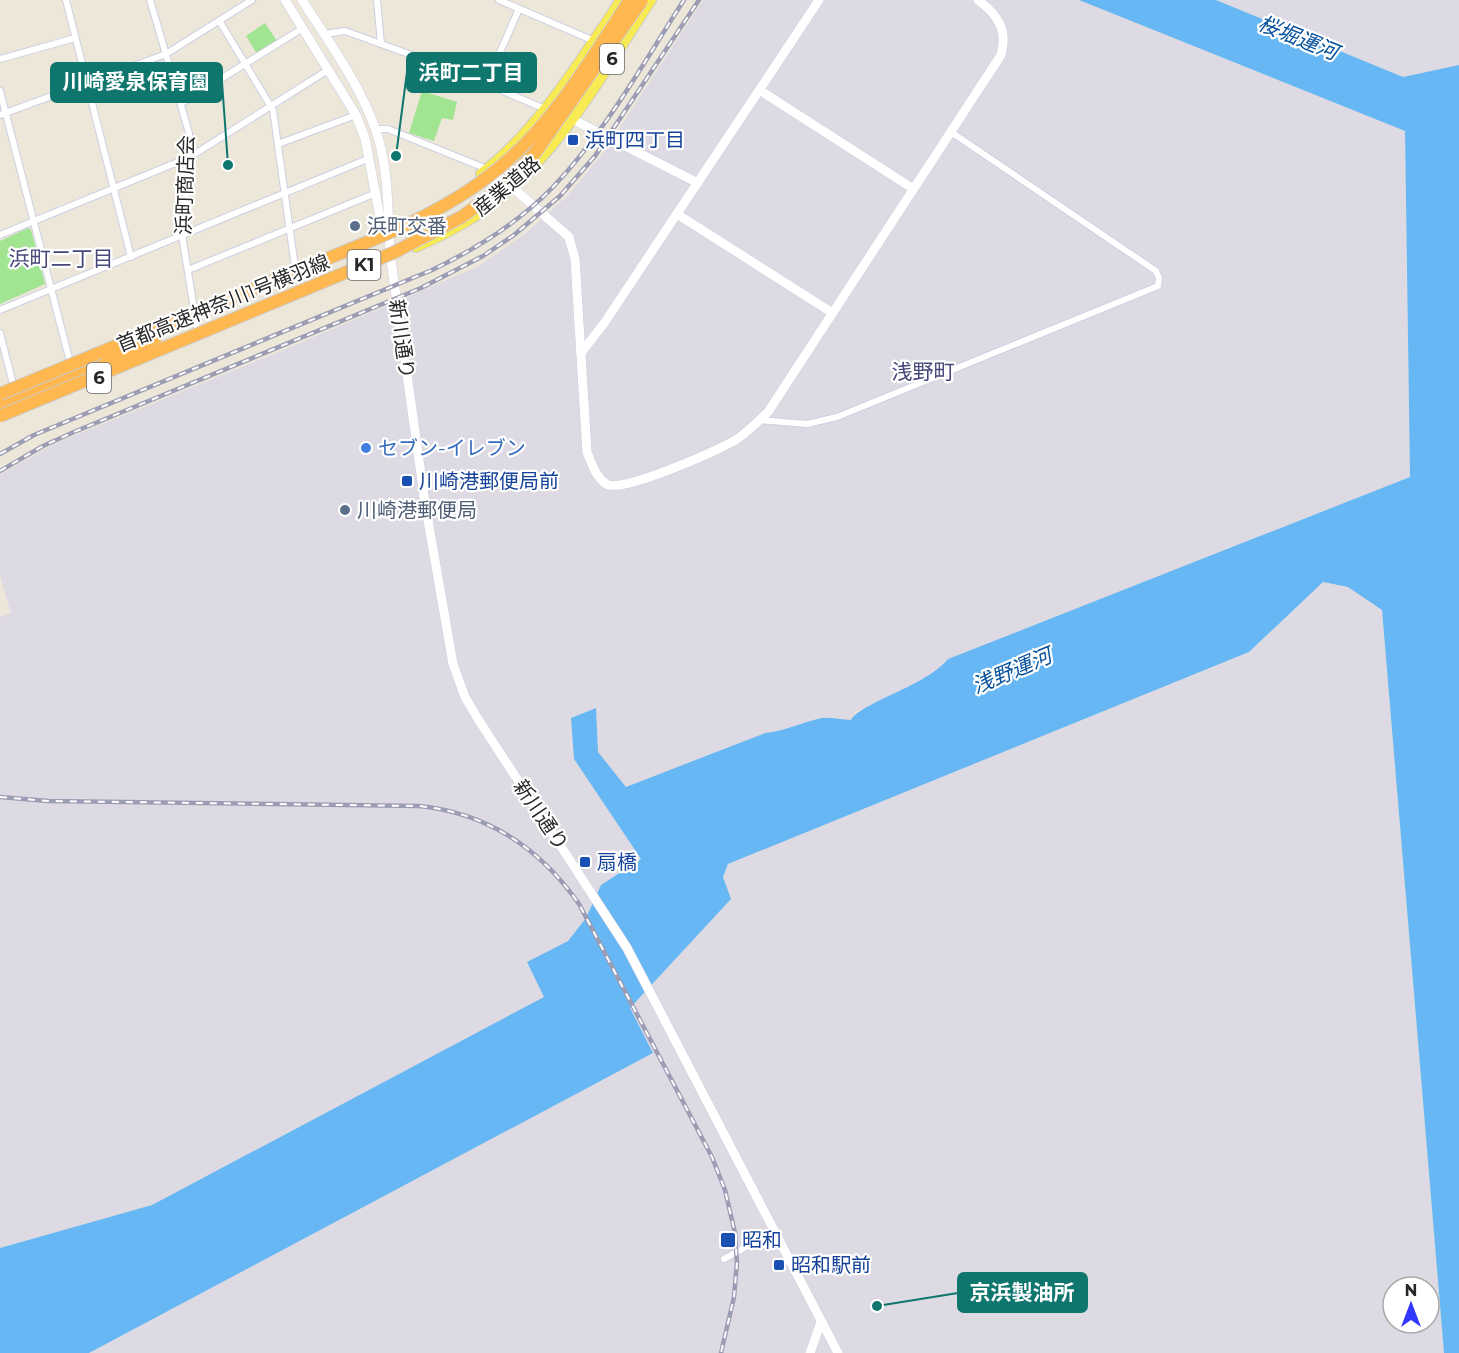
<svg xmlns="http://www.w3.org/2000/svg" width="1459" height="1353" font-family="Montserrat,'Noto Sans JP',sans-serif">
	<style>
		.industrial { fill: #dedae3; fill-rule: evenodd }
		.green { fill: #a1e592 }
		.water { fill: #66b7f4 }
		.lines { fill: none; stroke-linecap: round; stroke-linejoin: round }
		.street-casing { stroke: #cecfe2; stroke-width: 8 }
		.secondary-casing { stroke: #cecfe2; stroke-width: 10 }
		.primary-casing { stroke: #cbcbcb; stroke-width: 12 }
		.highway-casing { stroke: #cbcbcb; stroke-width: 14 }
		.street { stroke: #fff; stroke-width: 6 }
		.secondary { stroke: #fff; stroke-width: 9 }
		.primary { stroke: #f7ea53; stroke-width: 10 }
		.highway { stroke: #ffb850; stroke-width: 12 }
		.rail-casing { stroke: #9c9cb4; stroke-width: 4.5 }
		.rail { stroke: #fff; stroke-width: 2; stroke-dasharray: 7; stroke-linecap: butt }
		.highway-bridge-casing { stroke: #cbcbcb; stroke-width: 14; stroke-linecap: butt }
		.highway-bridge { stroke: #ffb850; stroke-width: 12 }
		.transit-dot { fill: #1a4fb4; stroke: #fff; stroke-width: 2 }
		.service-dot { fill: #5c6f8a; stroke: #fff; stroke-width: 2 }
		.shop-dot { fill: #3f7fe0; stroke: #fff; stroke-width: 2 }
		.labels { text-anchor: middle; stroke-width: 4.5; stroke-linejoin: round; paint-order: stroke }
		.shield { fill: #fff; stroke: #686868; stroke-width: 1.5 }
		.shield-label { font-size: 18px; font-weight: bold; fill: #282828 }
		.transit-label { font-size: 20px; fill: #164399; stroke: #fff; text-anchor: start }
		.street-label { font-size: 20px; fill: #282828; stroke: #fff }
		.service-label { font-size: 20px; fill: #4e5e75; stroke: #fff; text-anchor: start }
		.shop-label { font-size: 20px; fill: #366cbe; stroke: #fff; text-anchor: start }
		.water-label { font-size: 21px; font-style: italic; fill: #07529d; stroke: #fff }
		.neighbourhood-label { font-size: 21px; fill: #47487a; stroke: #fff }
		.leader { fill: none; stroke: #0f766e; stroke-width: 2 }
		.callout-dot { fill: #0f766e; stroke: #fff; stroke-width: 2 }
		.callout { fill: #0f766e; stroke: #0f766e; stroke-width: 2 }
		.callout-label { font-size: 21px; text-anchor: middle; font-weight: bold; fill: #fff }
	</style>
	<rect width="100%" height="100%" fill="#ece7d9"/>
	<g class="industrial">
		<path d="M 703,0 L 1079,0 L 1405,131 L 1410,477 L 948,659 L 938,671 L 897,694 L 855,712 L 851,720 L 834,721 L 824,718 L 783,731 L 765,733 L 626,787 L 598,752 L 596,708 L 571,718 L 574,759 L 641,859 L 601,885 L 586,918 L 568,941 L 527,962 L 545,997 L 152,1205 L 0,1248 L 0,617 L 11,613 L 0,576 L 0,475 L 54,444 L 281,351 L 477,267 L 526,233 L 568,195 L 603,153 Z"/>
		<path d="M 1216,0 L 1459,0 L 1459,65 L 1403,77 Z"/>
		<path d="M 1322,582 L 1348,587 L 1382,609 L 1444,1353 L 89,1353 L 653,1053 L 629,1008 L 731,899 L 723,877 L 728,864 L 1249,652 ZM 1393,1287 L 1429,1287 L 1429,1323 L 1393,1323 Z"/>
	</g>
	<g class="green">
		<path d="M 265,23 L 277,41 L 257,54 L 246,36 Z"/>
		<path d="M 422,91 L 457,102 L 453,120 L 442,118 L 434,141 L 409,133 Z"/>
		<path d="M 28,228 L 31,230 L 45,284 L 0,304 L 0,241 Z"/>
	</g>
	<path class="water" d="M 1079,0 L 1216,0 L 1403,77 L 1459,65 L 1459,1353 L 1444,1353 L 1382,610 L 1348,587 L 1323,582 L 1249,652 L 728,864 L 723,877 L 731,899 L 630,1008 L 653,1053 L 89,1353 L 0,1353 L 0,1248 L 152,1205 L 544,997 L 527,962 L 568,941 L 586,918 L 601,885 L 641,859 L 574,759 L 571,718 L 596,708 L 598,752 L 626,787 L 765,733 C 785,731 803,722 822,718 C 830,717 841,720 851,720 C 860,703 926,686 948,659 L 1410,477 L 1405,131 Z"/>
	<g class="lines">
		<defs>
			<g id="street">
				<path d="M 66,0 L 131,257"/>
				<path d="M 150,0 L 189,133 L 190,157 L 182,235 L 198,334"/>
				<path d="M 377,0 L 381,44"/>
				<path d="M 499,0 L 594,41"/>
				<path d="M 220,22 L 273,110 L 295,267"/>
				<path d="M 324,34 L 345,31 L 456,71 L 545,109"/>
				<path d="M 0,59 L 75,38"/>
				<path d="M 486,84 L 519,9"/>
				<path d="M 0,91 L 70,362"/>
				<path d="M 182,103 L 303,28"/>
				<path d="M 0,115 L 166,54 L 252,0"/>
				<path d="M 376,129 L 388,129 L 487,169"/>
				<path d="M 278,144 L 356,115"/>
				<path d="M 0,235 L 190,157 L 328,70"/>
				<path d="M 188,270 L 376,193"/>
				<path d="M 0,310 L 370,158"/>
				<path d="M 0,333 L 13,384"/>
				<path d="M 759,420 L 807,424 L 837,417 L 1158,286 L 1159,278 L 1156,271 L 951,132"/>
				<path d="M 724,1259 L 775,1231"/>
			</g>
			<g id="secondary">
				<path d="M 285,0 L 356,115 L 365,138 L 380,217 L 388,229"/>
				<path d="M 302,0 C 329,42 366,93 379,141 C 390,180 387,220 391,260 L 425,503 L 453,664 L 465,697 L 478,719 L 627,948 L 838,1353"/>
				<path d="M 761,91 L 912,188"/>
				<path d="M 566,116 L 698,183"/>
				<path d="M 489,171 L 512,187 L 569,237 L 575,259 L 587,452 C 592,464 595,476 606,484 C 621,494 713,452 732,442 C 745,435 757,422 768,412 L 1001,55 C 1008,30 998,15 978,0"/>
				<path d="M 677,214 L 831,312"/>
				<path d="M 581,353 L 605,322 L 819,0"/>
				<path d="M 810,1353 L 821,1322"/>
			</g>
			<g id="primary">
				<path d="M 481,174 C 540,128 580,61 621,0"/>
				<path d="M 416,247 C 442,235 469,222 492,204 C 561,152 604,71 651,0"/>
			</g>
			<path id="highway" d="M 0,406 L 108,359"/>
		</defs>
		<use href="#street" class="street-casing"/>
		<use href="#secondary" class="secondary-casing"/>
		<use href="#primary" class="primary-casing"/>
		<use href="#highway" class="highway-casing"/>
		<use href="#street" class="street"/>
		<use href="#secondary" class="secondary"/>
		<use href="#primary" class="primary"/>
		<use href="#highway" class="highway"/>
		<defs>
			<g id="rail">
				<path d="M 0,454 L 34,435 L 432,270 C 476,249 518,223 552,188 C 604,134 644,62 684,0"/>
				<path d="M 0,471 L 43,446 L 74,432 L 421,288 L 483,256 L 514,235 L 560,196 L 595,156 L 699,0"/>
				<path d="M 0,797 L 48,801 L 419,806 C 487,813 540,848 579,904 L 712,1157 L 725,1190 L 735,1233 L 737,1263 L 734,1297 L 721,1353"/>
			</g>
		</defs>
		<use href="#rail" class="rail-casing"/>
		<use href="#rail" class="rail"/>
		<defs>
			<g id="highway-bridge">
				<path d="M 108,359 L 156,338"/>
				<path d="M 0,394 C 98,353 196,313 294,272 C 367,242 446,215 506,162 C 557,118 593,56 630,0"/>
				<path d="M 0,416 L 395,252 L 463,216 L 503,186 L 535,153 L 642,0"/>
			</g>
		</defs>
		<use href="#highway-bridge" class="highway-bridge-casing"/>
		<use href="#highway-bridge" class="highway-bridge"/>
	</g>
	<g class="transit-dot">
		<rect x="567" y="134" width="12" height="12" rx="3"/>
		<rect x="401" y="475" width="12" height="12" rx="3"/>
		<rect x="579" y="856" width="12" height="12" rx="3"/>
		<rect x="720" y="1232" width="16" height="16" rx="3"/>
		<rect x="773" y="1259" width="12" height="12" rx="3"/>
	</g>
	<g class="service-dot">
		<circle cx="355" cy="226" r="6"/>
		<circle cx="345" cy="510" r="6"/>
	</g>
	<circle class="shop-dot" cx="366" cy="448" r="6"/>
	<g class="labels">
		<g class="shield">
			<rect x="600" y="44" width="24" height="30" rx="4.5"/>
			<rect x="347.5" y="250" width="33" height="30" rx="4.5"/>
			<rect x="87" y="363" width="24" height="30" rx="4.5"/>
		</g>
		<g class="shield-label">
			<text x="612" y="65">6</text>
			<text x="364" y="271">K1</text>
			<text x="99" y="384">6</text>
		</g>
		<g class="transit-label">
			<text x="585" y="147">浜町四丁目</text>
			<text x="419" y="488">川崎港郵便局前</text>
			<text x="597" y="869">扇橋</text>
			<text x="742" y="1247">昭和</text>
			<text x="791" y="1272">昭和駅前</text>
		</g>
		<g class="street-label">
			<text transform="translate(185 185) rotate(-88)" y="7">浜町商店会</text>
			<text transform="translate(507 186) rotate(-40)" y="7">産業道路</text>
			<text transform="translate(223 303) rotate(-22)" y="7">首都高速神奈川1号横羽線</text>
			<text transform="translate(402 339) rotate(82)" y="7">新川通り</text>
			<text transform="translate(541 815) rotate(56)" y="7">新川通り</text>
		</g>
		<g class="service-label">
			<text x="367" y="233">浜町交番</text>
			<text x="357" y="517">川崎港郵便局</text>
		</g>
		<g class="shop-label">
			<text x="378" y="455">セブン-イレブン</text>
		</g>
		<g class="water-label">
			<text transform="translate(1298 38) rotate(22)" y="7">桜堀運河</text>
			<text transform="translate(1012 671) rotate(-23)" y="7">浅野運河</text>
		</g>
		<g class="neighbourhood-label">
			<text x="61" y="266">浜町二丁目</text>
			<text x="923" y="379">浅野町</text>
		</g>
	</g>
	<path class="leader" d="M396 156L407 72M228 165L222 82M877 1306L958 1293"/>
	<g class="callout-dot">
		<circle cx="396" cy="156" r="6"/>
		<circle cx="228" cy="165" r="6"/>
		<circle cx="877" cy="1306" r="6"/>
	</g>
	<g class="callout">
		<rect x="407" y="53" width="129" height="39" rx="6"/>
		<rect x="51" y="63" width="171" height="39" rx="6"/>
		<rect x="958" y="1273" width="129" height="39" rx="6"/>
	</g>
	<g class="callout-label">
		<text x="471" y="80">浜町二丁目</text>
		<text x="136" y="89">川崎愛泉保育園</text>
		<text x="1022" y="1300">京浜製油所</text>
	</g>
	<g transform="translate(1411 1305)"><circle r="28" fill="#ffffff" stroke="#a9a9a9" stroke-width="1.5"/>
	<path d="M0-4.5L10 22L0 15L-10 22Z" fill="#3238ff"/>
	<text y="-9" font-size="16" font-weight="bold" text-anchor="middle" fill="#282828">N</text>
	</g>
</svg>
